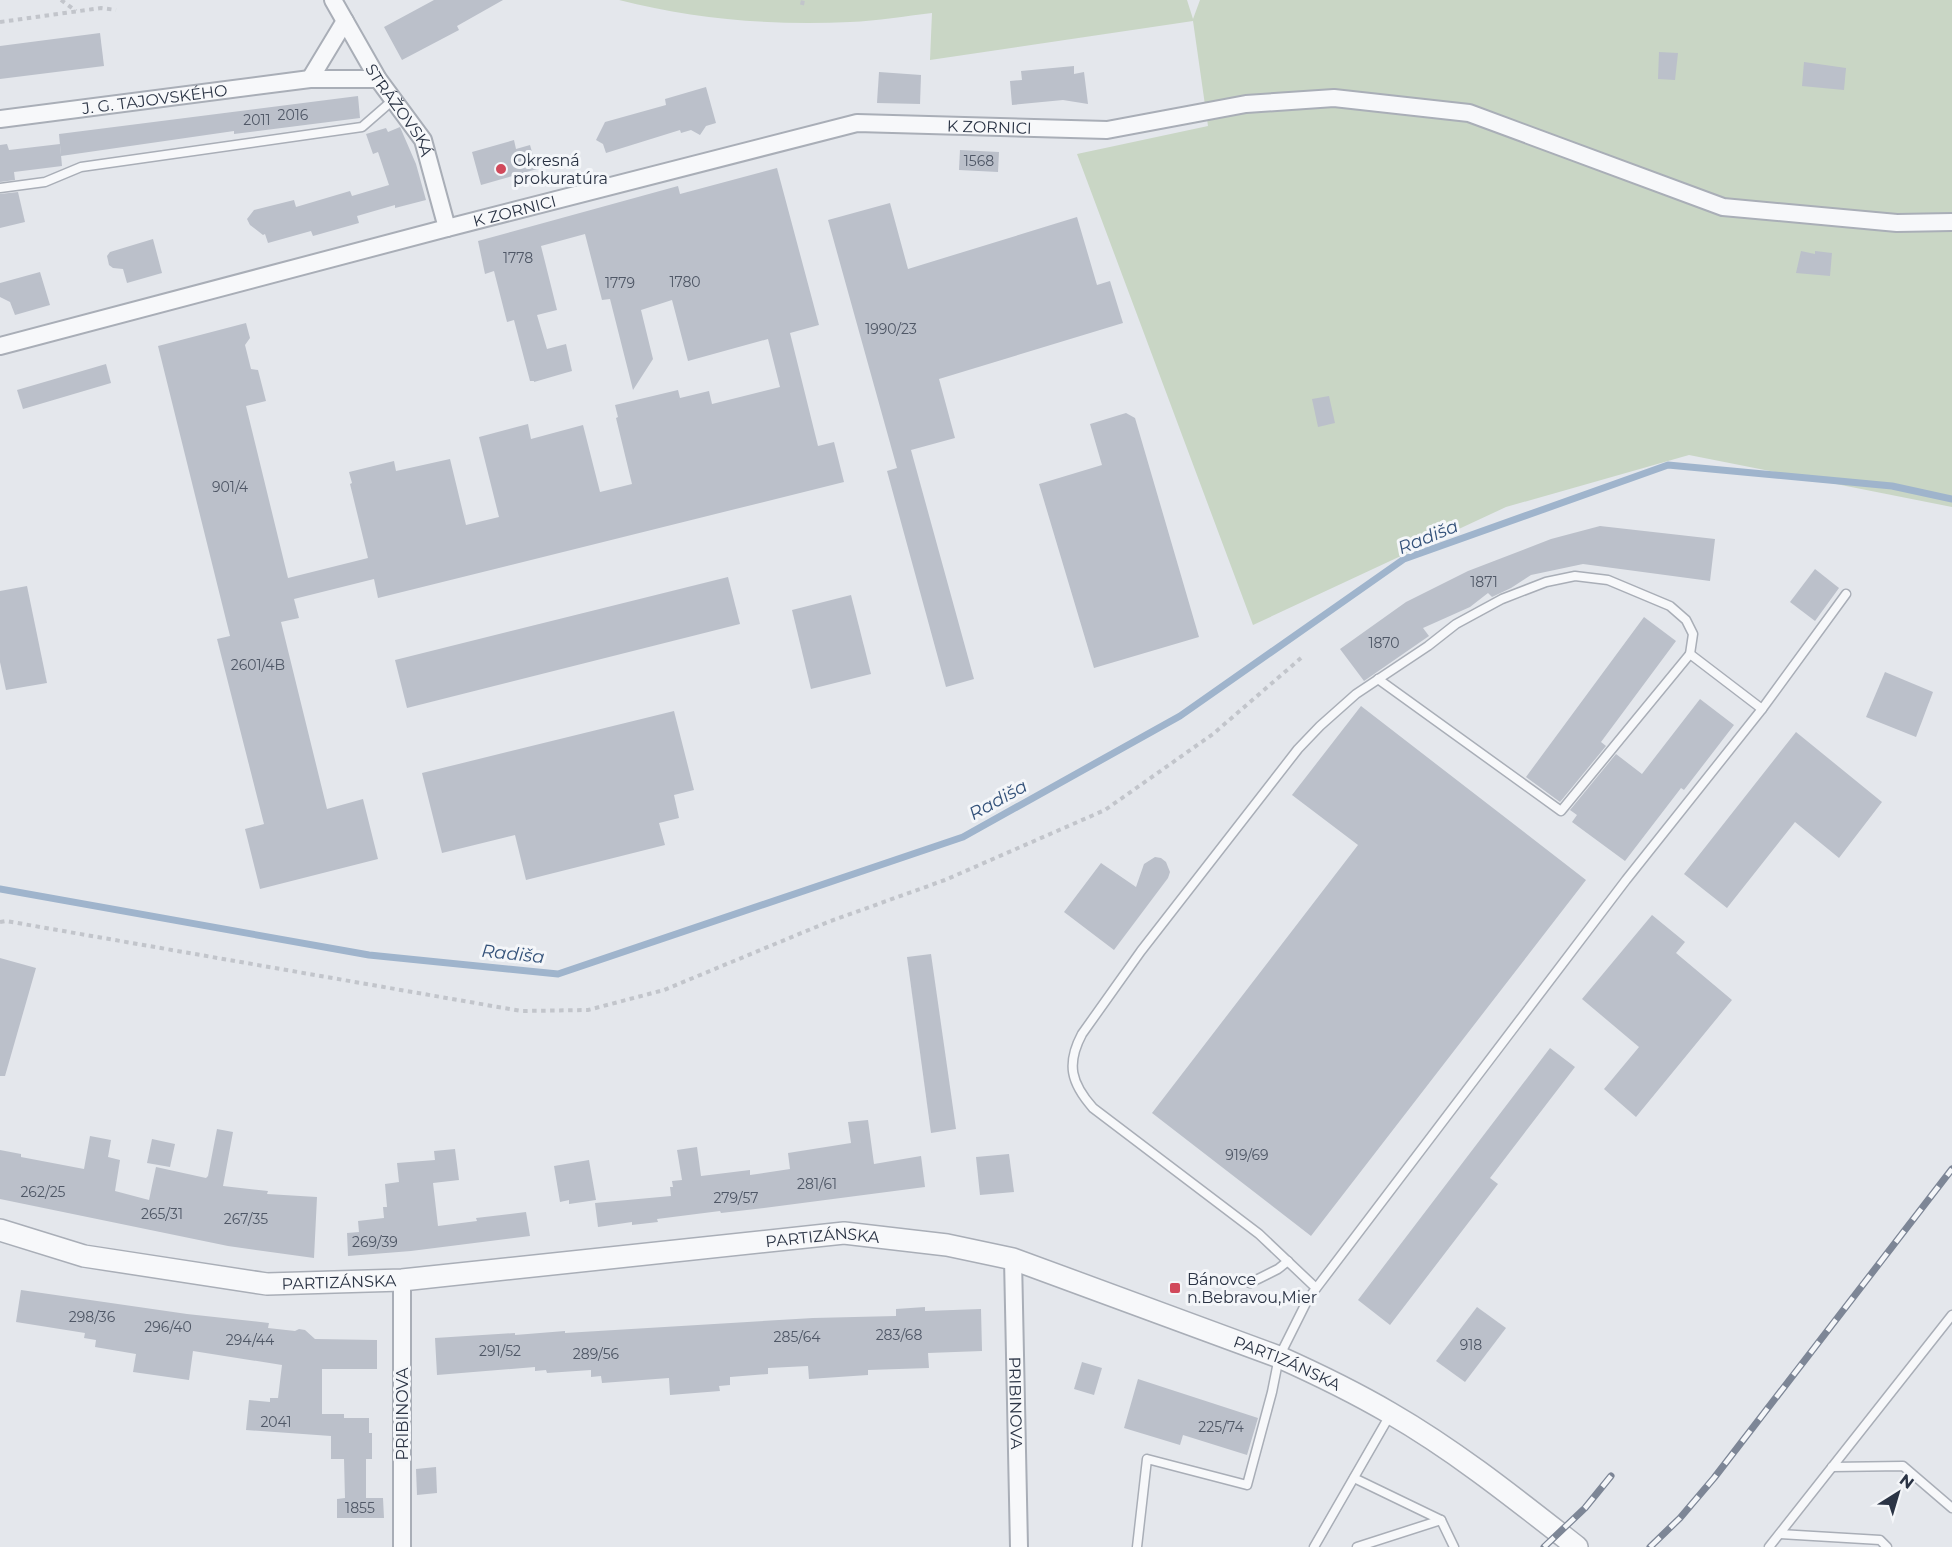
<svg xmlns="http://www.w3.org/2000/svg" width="1952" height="1547" font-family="Montserrat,sans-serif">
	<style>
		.green { fill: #c9d6c5 }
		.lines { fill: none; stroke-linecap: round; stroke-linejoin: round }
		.stream { stroke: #9fb4cc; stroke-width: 7 }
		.building { fill: #bbc0ca }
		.service-casing { stroke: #a9aeb7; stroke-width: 11 }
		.minor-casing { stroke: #a9aeb7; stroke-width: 20 }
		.tertiary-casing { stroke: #a9aeb7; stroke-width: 24 }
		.path { stroke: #c2c5cb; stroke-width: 4; stroke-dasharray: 4.5 4.5; stroke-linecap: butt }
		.service { stroke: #f7f8fa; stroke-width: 8 }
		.minor { stroke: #f7f8fa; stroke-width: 16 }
		.tertiary { stroke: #f7f8fa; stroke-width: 21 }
		.rail-casing { stroke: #7d8696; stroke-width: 7 }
		.rail { stroke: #f4f6f9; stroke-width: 4.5; stroke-dasharray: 14; stroke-linecap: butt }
		.poi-dot { fill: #d1495b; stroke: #f4f6f9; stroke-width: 2 }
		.labels { text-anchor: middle; stroke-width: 6; stroke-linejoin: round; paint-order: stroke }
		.number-label { font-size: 14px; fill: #4f5766 }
		.street-label { font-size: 16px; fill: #2b3445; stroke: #f4f6f9 }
		.poi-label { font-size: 16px; fill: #2b3445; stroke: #f4f6f9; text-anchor: start }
		.water-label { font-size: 18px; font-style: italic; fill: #34527a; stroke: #f4f6f9 }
	</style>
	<rect width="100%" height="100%" fill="#e4e7ec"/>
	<path class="green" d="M 619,0 L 1187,0 L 1193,19 L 1200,0 L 1952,0 L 1952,507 L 1689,455 L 1506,507 L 1253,625 L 1077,154 L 1208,126 L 1193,21 L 930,60 L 932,13 C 905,16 878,21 850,22 C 774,26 693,19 619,0 Z"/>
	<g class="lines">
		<path class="stream" d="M 0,889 L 369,955 L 558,974 L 963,837 L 1180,716 L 1404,559 L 1668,465 L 1892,486 L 1952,499"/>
	</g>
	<g class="building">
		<path d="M 434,0 L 503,0 L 457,26 L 459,30 L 402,60 L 384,27 Z"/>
		<path d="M 100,33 L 104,66 L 0,79 L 0,46 Z"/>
		<path d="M 1659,52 L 1678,53 L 1675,80 L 1658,79 Z"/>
		<path d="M 1804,62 L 1846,68 L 1844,90 L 1802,86 Z"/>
		<path d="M 1074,66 L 1074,74 L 1084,72 L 1088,104 L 1063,100 L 1012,105 L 1010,81 L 1022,80 L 1021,71 Z"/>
		<path d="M 879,72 L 921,75 L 920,104 L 877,103 Z"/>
		<path d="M 706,87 L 716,123 L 706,126 L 700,135 L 691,130 L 681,133 L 680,130 L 606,153 L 603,144 L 596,140 L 605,122 L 666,105 L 665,99 Z"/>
		<path d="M 358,96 L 360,118 L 234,134 L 234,131 L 61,156 L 59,134 Z"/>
		<path d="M 400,127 L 416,164 L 426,200 L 395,208 L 395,205 L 357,216 L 359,223 L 313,236 L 311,231 L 268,243 L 265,234 L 263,235 L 250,225 L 247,219 L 254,210 L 294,200 L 296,207 L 350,191 L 352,196 L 389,185 L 378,152 L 373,154 L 366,134 L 386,128 L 388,132 Z"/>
		<path d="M 514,140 L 516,149 L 530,145 L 537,169 L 481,185 L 472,152 Z"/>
		<path d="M 7,144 L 9,150 L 60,144 L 62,166 L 14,172 L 15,180 L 0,182 L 0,145 Z"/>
		<path d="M 960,150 L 999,152 L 998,172 L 959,170 Z"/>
		<path d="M 777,168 L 819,325 L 790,333 L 818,446 L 834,442 L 844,482 L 378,598 L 374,579 L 294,599 L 299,618 L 281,622 L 327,809 L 363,799 L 378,859 L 260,889 L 245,829 L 264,824 L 217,639 L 230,636 L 158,346 L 246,323 L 250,338 L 245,345 L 251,369 L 258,370 L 266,401 L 246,406 L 288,578 L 368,558 L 350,484 L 352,483 L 349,472 L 394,461 L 396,471 L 450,459 L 466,525 L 499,517 L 479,437 L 528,424 L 531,439 L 583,425 L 600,492 L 632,484 L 616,418 L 618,417 L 615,405 L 678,390 L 680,398 L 709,391 L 712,404 L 780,387 L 768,339 L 688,361 L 672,300 L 641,310 L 653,359 L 633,390 L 610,299 L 602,300 L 585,234 L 541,246 L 557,310 L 537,315 L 547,349 L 566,344 L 572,371 L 534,382 L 534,381 L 530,381 L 514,320 L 507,322 L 494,271 L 485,274 L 478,241 L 678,186 L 680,194 Z"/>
		<path d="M 18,192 L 25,222 L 0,228 L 0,194 Z"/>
		<path d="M 890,203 L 908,269 L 1077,217 L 1097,285 L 1110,281 L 1123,323 L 939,379 L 955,438 L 911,450 L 974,679 L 946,687 L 887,471 L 897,468 L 828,220 Z"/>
		<path d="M 153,239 L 162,273 L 127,283 L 123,269 L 113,268 L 109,265 L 107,256 L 110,252 Z"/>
		<path d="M 1801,251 L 1815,254 L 1815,251 L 1832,253 L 1830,276 L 1796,273 Z"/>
		<path d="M 40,272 L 50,305 L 15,315 L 10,302 L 0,297 L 0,283 Z"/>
		<path d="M 106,364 L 111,383 L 23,409 L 17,390 Z"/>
		<path d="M 1329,396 L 1335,423 L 1318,427 L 1312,399 Z"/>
		<path d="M 1126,413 L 1135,418 L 1199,637 L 1094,668 L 1039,484 L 1102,465 L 1090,424 Z"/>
		<path d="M 1600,526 L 1715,539 L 1710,581 L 1583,564 L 1531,575 L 1511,588 L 1492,597 L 1488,593 L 1470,607 L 1423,628 L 1429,636 L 1364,681 L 1340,649 L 1406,602 L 1468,571 L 1551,539 Z"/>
		<path d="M 1815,569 L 1839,588 L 1815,621 L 1790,602 Z"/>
		<path d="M 728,577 L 740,624 L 407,708 L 395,660 Z"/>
		<path d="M 27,586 L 47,683 L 6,690 L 0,662 L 0,591 Z"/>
		<path d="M 851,595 L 871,674 L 811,689 L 792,610 Z"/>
		<path d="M 1644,617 L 1676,641 L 1601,742 L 1606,746 L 1560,802 L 1526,777 Z"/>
		<path d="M 1885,672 L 1933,692 L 1916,737 L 1866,717 Z"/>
		<path d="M 1700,699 L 1734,725 L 1684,790 L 1681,788 L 1625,861 L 1572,822 L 1577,815 L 1570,810 L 1616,754 L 1642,774 Z"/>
		<path d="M 1361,706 L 1586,880 L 1311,1236 L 1152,1113 L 1358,845 L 1292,795 Z"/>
		<path d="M 674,711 L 694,790 L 674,795 L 679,818 L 659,823 L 665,845 L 526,880 L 515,835 L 442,853 L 422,773 Z"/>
		<path d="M 1796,732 L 1882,802 L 1839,858 L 1795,822 L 1727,908 L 1684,874 Z"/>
		<path d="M 1155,857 L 1161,858 L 1166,862 L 1170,872 L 1168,878 L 1114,950 L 1064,912 L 1101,863 L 1136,887 L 1144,864 Z"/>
		<path d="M 1652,915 L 1685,942 L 1676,953 L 1732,1000 L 1636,1117 L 1604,1089 L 1639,1047 L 1582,999 Z"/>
		<path d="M 931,954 L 956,1129 L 931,1133 L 907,957 Z"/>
		<path d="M 0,958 L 36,968 L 5,1076 L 0,1076 Z"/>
		<path d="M 1550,1048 L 1575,1067 L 1490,1178 L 1498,1184 L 1390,1325 L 1358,1300 Z"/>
		<path d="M 868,1120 L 874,1164 L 921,1156 L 925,1187 L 764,1208 L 721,1213 L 720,1211 L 657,1219 L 658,1222 L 632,1225 L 632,1222 L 598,1227 L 595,1203 L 671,1196 L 670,1187 L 673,1187 L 672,1181 L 682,1180 L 677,1150 L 697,1147 L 701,1176 L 750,1170 L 750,1175 L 790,1169 L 788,1153 L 851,1143 L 848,1122 Z"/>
		<path d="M 217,1129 L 233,1132 L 223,1186 L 268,1191 L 267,1194 L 317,1197 L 314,1258 L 228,1246 L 0,1199 L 0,1150 L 21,1154 L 21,1157 L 84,1169 L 90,1136 L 111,1140 L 108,1157 L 120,1160 L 115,1191 L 149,1200 L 156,1167 L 206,1178 L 208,1176 Z"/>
		<path d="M 152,1139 L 175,1144 L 170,1167 L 147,1163 Z"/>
		<path d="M 455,1149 L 459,1180 L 433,1183 L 438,1226 L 477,1221 L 476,1218 L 526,1212 L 530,1236 L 411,1251 L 348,1256 L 347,1233 L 359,1232 L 358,1221 L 384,1218 L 383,1207 L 387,1207 L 385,1184 L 399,1182 L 397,1163 L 435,1160 L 434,1151 Z"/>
		<path d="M 1009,1154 L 1014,1192 L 980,1195 L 976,1157 Z"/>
		<path d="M 589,1160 L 596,1200 L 569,1204 L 569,1200 L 560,1202 L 554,1166 Z"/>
		<path d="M 21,1290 L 187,1314 L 269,1323 L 268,1328 L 295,1331 L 299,1329 L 305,1330 L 315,1339 L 377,1340 L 377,1369 L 322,1369 L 322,1414 L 344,1414 L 344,1418 L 369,1418 L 369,1433 L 372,1433 L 372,1459 L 366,1459 L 366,1498 L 383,1498 L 384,1518 L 337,1518 L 337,1499 L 345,1498 L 344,1459 L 331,1459 L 331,1436 L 246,1430 L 249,1400 L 270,1402 L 270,1398 L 278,1398 L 282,1365 L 193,1351 L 189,1380 L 133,1372 L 136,1354 L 95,1347 L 96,1340 L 84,1338 L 85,1333 L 16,1322 Z"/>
		<path d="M 925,1307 L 925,1311 L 981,1309 L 982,1351 L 928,1353 L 929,1368 L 868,1370 L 868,1375 L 809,1379 L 808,1366 L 768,1368 L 768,1374 L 730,1377 L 730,1385 L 719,1386 L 720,1391 L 670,1395 L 669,1378 L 602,1383 L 601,1376 L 591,1377 L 591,1370 L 547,1373 L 546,1370 L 535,1371 L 535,1367 L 437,1375 L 435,1338 L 515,1333 L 515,1335 L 565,1331 L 565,1333 L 813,1318 L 896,1316 L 896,1309 Z"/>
		<path d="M 1477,1307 L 1506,1328 L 1465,1382 L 1436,1361 Z"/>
		<path d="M 1082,1362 L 1102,1368 L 1094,1395 L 1074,1389 Z"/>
		<path d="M 1138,1379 L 1258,1418 L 1247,1455 L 1183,1435 L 1180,1445 L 1124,1428 Z"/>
		<path d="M 436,1467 L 437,1493 L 417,1495 L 416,1469 Z"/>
	</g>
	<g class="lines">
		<defs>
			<g id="service">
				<path d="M 0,188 L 45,182 L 81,167 L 362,127 L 393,100"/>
				<path d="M 1762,709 L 1846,594"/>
				<path d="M 1250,1283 L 1278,1269 L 1288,1261"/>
				<path d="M 1316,1288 L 1259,1234 L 1093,1108 C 1071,1083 1066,1064 1082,1034 L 1141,951 L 1298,749 L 1320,726 L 1356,694 L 1428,646 L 1456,624 L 1502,599 L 1546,582 L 1575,576 L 1608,580 L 1670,606 L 1686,620 L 1693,634 L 1690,654"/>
				<path d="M 1832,1467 L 1903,1466 L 1952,1508"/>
				<path d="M 1354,1478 L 1441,1520"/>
				<path d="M 1780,1534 L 1880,1540 L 1887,1547"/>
				<path d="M 1137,1547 L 1147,1459 L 1247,1485 L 1272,1392 L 1279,1357 L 1308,1299 L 1626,880 L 1762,709 L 1690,654 L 1561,811 L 1378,679"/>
				<path d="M 1314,1547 L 1390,1415"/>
				<path d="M 1357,1547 L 1441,1520 L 1454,1547"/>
				<path d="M 1769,1547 L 1952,1315"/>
			</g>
			<g id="minor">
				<path id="s1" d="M 333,0 L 378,79 L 423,140 L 447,228"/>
				<path d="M 310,79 L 345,21"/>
				<path id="s2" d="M 0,119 L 310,79 L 378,79"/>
				<path id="s3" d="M 0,346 L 447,228 L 857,123 L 1107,130 L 1246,104 L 1334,98 L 1469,113 L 1723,207 L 1897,223 L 1952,222"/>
				<path id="s4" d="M 1013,1259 L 1019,1547"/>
				<path d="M 402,1547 L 402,1280"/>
			</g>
			<g id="tertiary">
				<path id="s5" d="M 0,1230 L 84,1256 L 267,1284 L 402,1280 L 844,1233 L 947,1245 L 1013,1259 L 1279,1357 C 1317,1374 1354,1392 1390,1413 C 1456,1451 1517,1500 1577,1547"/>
			</g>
		</defs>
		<use href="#service" class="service-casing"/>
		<use href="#minor" class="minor-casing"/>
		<use href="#tertiary" class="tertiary-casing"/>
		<g class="path">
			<path d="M 61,0 L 76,11"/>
			<path d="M 802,5 L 803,0"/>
			<path d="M 0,22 L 101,8 L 116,10"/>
			<path d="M 0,922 L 6,921 L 521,1011 L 588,1010 L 664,990 L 828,922 L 945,880 L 1105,810 L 1213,734 L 1301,658"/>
		</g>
		<use href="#service" class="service"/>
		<use href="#minor" class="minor"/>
		<use href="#tertiary" class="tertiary"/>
		<defs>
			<g id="rail">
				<path d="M 1544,1547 L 1585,1508 L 1611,1476"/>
				<path d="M 1650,1547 L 1680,1518 L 1714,1478 L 1952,1169"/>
			</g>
		</defs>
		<use href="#rail" class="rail-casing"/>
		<use href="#rail" class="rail"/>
	</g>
	<g class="poi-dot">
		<circle cx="501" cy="169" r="6"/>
		<rect x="1169" y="1282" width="12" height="12" rx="3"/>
	</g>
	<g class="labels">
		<g class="number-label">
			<text x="293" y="120">2016</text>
			<text x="257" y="125">2011</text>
			<text x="979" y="166">1568</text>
			<text x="518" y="263">1778</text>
			<text x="685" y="287">1780</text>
			<text x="620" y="288">1779</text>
			<text x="891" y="334">1990/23</text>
			<text x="230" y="492">901/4</text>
			<text x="1484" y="587">1871</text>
			<text x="1384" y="648">1870</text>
			<text x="258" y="670">2601/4B</text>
			<text x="1247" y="1160">919/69</text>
			<text x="817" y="1189">281/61</text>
			<text x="43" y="1197">262/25</text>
			<text x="736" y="1203">279/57</text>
			<text x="162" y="1219">265/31</text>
			<text x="246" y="1224">267/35</text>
			<text x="375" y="1247">269/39</text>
			<text x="92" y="1322">298/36</text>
			<text x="168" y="1332">296/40</text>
			<text x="899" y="1340">283/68</text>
			<text x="797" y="1342">285/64</text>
			<text x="250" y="1345">294/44</text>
			<text x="1471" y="1350">918</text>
			<text x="500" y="1356">291/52</text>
			<text x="596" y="1359">289/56</text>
			<text x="276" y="1427">2041</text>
			<text x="1221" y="1432">225/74</text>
			<text x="360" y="1513">1855</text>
		</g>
		<g class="street-label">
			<text dy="6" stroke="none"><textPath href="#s2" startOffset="156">J. G. TAJOVSKÉHO</textPath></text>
			<text dy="6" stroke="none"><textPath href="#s1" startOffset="129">STRÁŽOVSKÁ</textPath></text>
			<text dy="6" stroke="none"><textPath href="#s3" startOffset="1018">K ZORNICI</textPath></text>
			<text dy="6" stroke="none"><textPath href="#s3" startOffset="532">K ZORNICI</textPath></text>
			<text dy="6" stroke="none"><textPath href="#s5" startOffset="831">PARTIZÁNSKA</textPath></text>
			<text dy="6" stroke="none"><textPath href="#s5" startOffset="345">PARTIZÁNSKA</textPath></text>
			<text dy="6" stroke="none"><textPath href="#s5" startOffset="1317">PARTIZÁNSKA</textPath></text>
			<text dy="6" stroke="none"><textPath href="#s4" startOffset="144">PRIBINOVA</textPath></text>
			<text transform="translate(402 1414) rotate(-90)" y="6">PRIBINOVA</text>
		</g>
		<g class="poi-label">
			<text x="513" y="166">Okresná<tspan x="513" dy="18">prokuratúra</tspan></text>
			<text x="1187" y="1285">Bánovce<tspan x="1187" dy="18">n.Bebravou,Mier</tspan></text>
		</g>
		<g class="water-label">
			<text transform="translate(1428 537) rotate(-22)" y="6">Radiša</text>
			<text transform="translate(998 800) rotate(-29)" y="6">Radiša</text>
			<text transform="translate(513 954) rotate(6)" y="6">Radiša</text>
		</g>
	</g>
	<g transform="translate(1898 1493) rotate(37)" stroke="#f4f6f9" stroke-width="4.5" paint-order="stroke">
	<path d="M0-4.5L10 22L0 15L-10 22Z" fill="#2b3445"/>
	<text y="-9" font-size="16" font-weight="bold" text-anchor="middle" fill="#2b3445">N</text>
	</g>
</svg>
